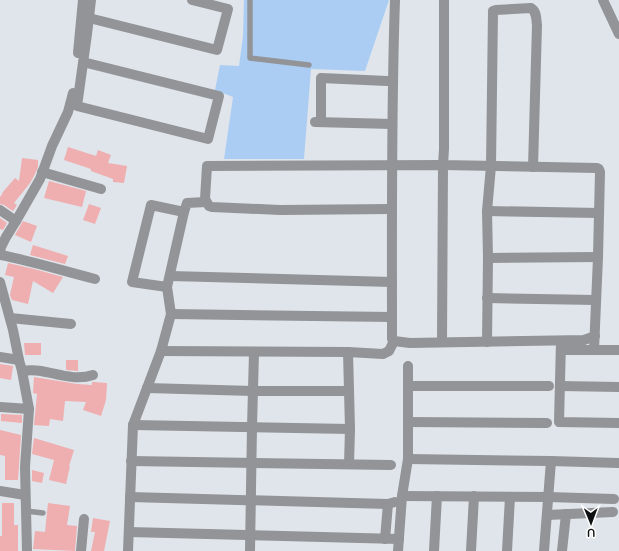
<svg xmlns="http://www.w3.org/2000/svg" width="619" height="551" font-family="'Varela Round',sans-serif">
	<style>
		.green { fill: #accdf3 }
		.building { fill: #efaeaf }
		.lines { fill: none; stroke-linecap: round; stroke-linejoin: round }
		.service { stroke: #929497; stroke-width: 5.5 }
		.minor { stroke: #929497; stroke-width: 10 }
	</style>
	<rect width="100%" height="100%" fill="#e0e5eb"/>
	<path class="green" d="M 244,0 L 389,0 L 365,71 L 311,69 L 304,159 L 224,159 L 233,97 L 215,90 L 220,65 L 239,66 L 243,36 Z"/>
	<g class="building">
		<path d="M 68,147 L 96,156 L 98,150 L 111,155 L 108,163 L 127,166 L 124,183 L 113,182 L 113,179 L 91,171 L 91,169 L 64,160 Z"/>
		<path d="M 22,158 L 38,160 L 38,167 L 34,176 L 30,183 L 14,203 L 17,205 L 13,211 L 4,205 L 0,204 L 0,197 L 3,193 L 2,193 L 15,178 L 19,181 Z"/>
		<path d="M 49,181 L 86,191 L 82,207 L 44,198 Z"/>
		<path d="M 89,204 L 101,208 L 95,224 L 83,220 Z"/>
		<path d="M 0,218 L 7,223 L 3,230 L 0,229 Z"/>
		<path d="M 23,221 L 37,226 L 31,242 L 15,235 Z"/>
		<path d="M 33,245 L 68,256 L 65,264 L 30,255 Z"/>
		<path d="M 8,263 L 34,269 L 63,277 L 53,293 L 33,281 L 28,304 L 12,300 L 10,295 L 14,277 L 5,275 Z"/>
		<path d="M 24,343 L 41,343 L 41,355 L 25,355 Z"/>
		<path d="M 66,360 L 78,360 L 78,371 L 66,370 Z"/>
		<path d="M 0,364 L 13,366 L 11,380 L 0,378 Z"/>
		<path d="M 34,377 L 77,384 L 92,385 L 92,382 L 94,382 L 107,383 L 106,400 L 101,416 L 83,410 L 86,402 L 65,401 L 63,421 L 50,419 L 49,426 L 34,425 L 37,394 L 33,393 Z"/>
		<path d="M 1,414 L 22,415 L 22,423 L 1,421 Z"/>
		<path d="M 0,430 L 21,435 L 18,480 L 5,480 L 5,456 L 0,455 Z"/>
		<path d="M 34,438 L 74,450 L 69,466 L 70,466 L 66,484 L 49,480 L 54,460 L 32,454 Z"/>
		<path d="M 32,470 L 44,473 L 42,483 L 32,481 Z"/>
		<path d="M 2,503 L 14,503 L 14,525 L 18,525 L 18,551 L 0,551 L 0,536 L 2,536 Z"/>
		<path d="M 48,503 L 70,506 L 67,525 L 77,526 L 75,551 L 33,549 L 35,531 L 45,532 Z"/>
		<path d="M 93,518 L 110,521 L 104,551 L 91,551 L 95,532 L 91,532 Z"/>
	</g>
	<g class="lines">
		<g class="service">
			<path d="M 250,0 L 250,58 L 309,65"/>
			<path d="M 26,511 L 43,513"/>
		</g>
		<g class="minor">
			<path d="M 444,0 L 444,149 L 443,165 L 597,168 L 599,169 L 600,172 L 598,257 L 594,350"/>
			<path d="M 603,0 L 619,34"/>
			<path d="M 89,18 L 217,50 L 228,9 L 192,0"/>
			<path d="M 78,53 L 83,0"/>
			<path d="M 83,62 L 219,96 L 208,139 L 77,106 L 87,34 L 91,0"/>
			<path d="M 315,122 L 392,124"/>
			<path d="M 321,122 L 321,78 L 387,81 L 392,81"/>
			<path d="M 42,172 L 101,189"/>
			<path d="M 392,209 L 280,210 L 212,207 L 209,206 L 205,199 L 207,166 L 443,165 L 442,342"/>
			<path d="M 0,210 L 16,221"/>
			<path d="M 487,211 L 599,213"/>
			<path d="M 0,252 L 1,247 L 6,237 L 16,221 L 40,179 L 52,146 L 68,112 L 73,93"/>
			<path d="M 0,255 C 32,261 63,271 95,279"/>
			<path d="M 488,258 L 598,257"/>
			<path d="M 170,276 L 392,282"/>
			<path d="M 0,282 L 13,330 L 19,360 L 22,371 L 29,409 L 25,467 L 27,551"/>
			<path d="M 167,287 L 132,282 L 151,205 L 184,212"/>
			<path d="M 487,298 L 596,300"/>
			<path d="M 171,314 L 392,317"/>
			<path d="M 10,318 L 71,324"/>
			<path d="M 394,341 L 410,343 L 584,340 L 595,336"/>
			<path d="M 561,341 L 559,422 L 619,423"/>
			<path d="M 487,342 L 488,258 L 487,211 L 491,166 L 493,11 L 496,10 L 531,8 C 537,12 536,18 537,25 L 533,167"/>
			<path d="M 561,350 L 619,350"/>
			<path d="M 161,351 L 348,352 L 383,354 L 389,351 L 394,341 L 392,339 C 392,226 391,113 395,0"/>
			<path d="M 348,352 L 350,429 L 349,464"/>
			<path d="M 0,357 L 19,360"/>
			<path d="M 22,371 C 28,370 35,370 41,371 C 58,374 76,381 93,375"/>
			<path d="M 408,386 L 549,386"/>
			<path d="M 560,386 L 619,387"/>
			<path d="M 147,388 L 253,391 L 349,391"/>
			<path d="M 0,407 L 29,409"/>
			<path d="M 408,422 L 547,423"/>
			<path d="M 133,425 L 350,429"/>
			<path d="M 408,459 L 551,461 L 618,463"/>
			<path d="M 131,461 L 391,465"/>
			<path d="M 0,491 L 25,495"/>
			<path d="M 402,496 L 548,497 L 614,499"/>
			<path d="M 130,497 L 388,504"/>
			<path d="M 547,515 L 613,512"/>
			<path d="M 129,532 L 399,539"/>
			<path d="M 385,539 L 388,504 L 395,502"/>
			<path d="M 81,551 L 84,519"/>
			<path d="M 128,551 L 133,425 L 161,351 L 171,314 L 167,287 L 184,212 L 187,203 L 206,202"/>
			<path d="M 250,551 L 252,427 L 254,352"/>
			<path d="M 398,551 L 402,496 L 408,459 L 408,366"/>
			<path d="M 434,551 L 437,496"/>
			<path d="M 471,551 L 474,496"/>
			<path d="M 507,551 L 510,497"/>
			<path d="M 544,551 L 551,461"/>
			<path d="M 562,551 L 566,514"/>
		</g>
	</g>
	<g transform="translate(591 523) rotate(179)" stroke="#ffffff" stroke-width="3" paint-order="stroke">
	<path d="M0-3L7 15L0 10L-7 15Z" fill="#0e1012"/>
	<text y="-6" font-size="11" font-weight="bold" text-anchor="middle" fill="#0e1012">U</text>
	</g>
</svg>
